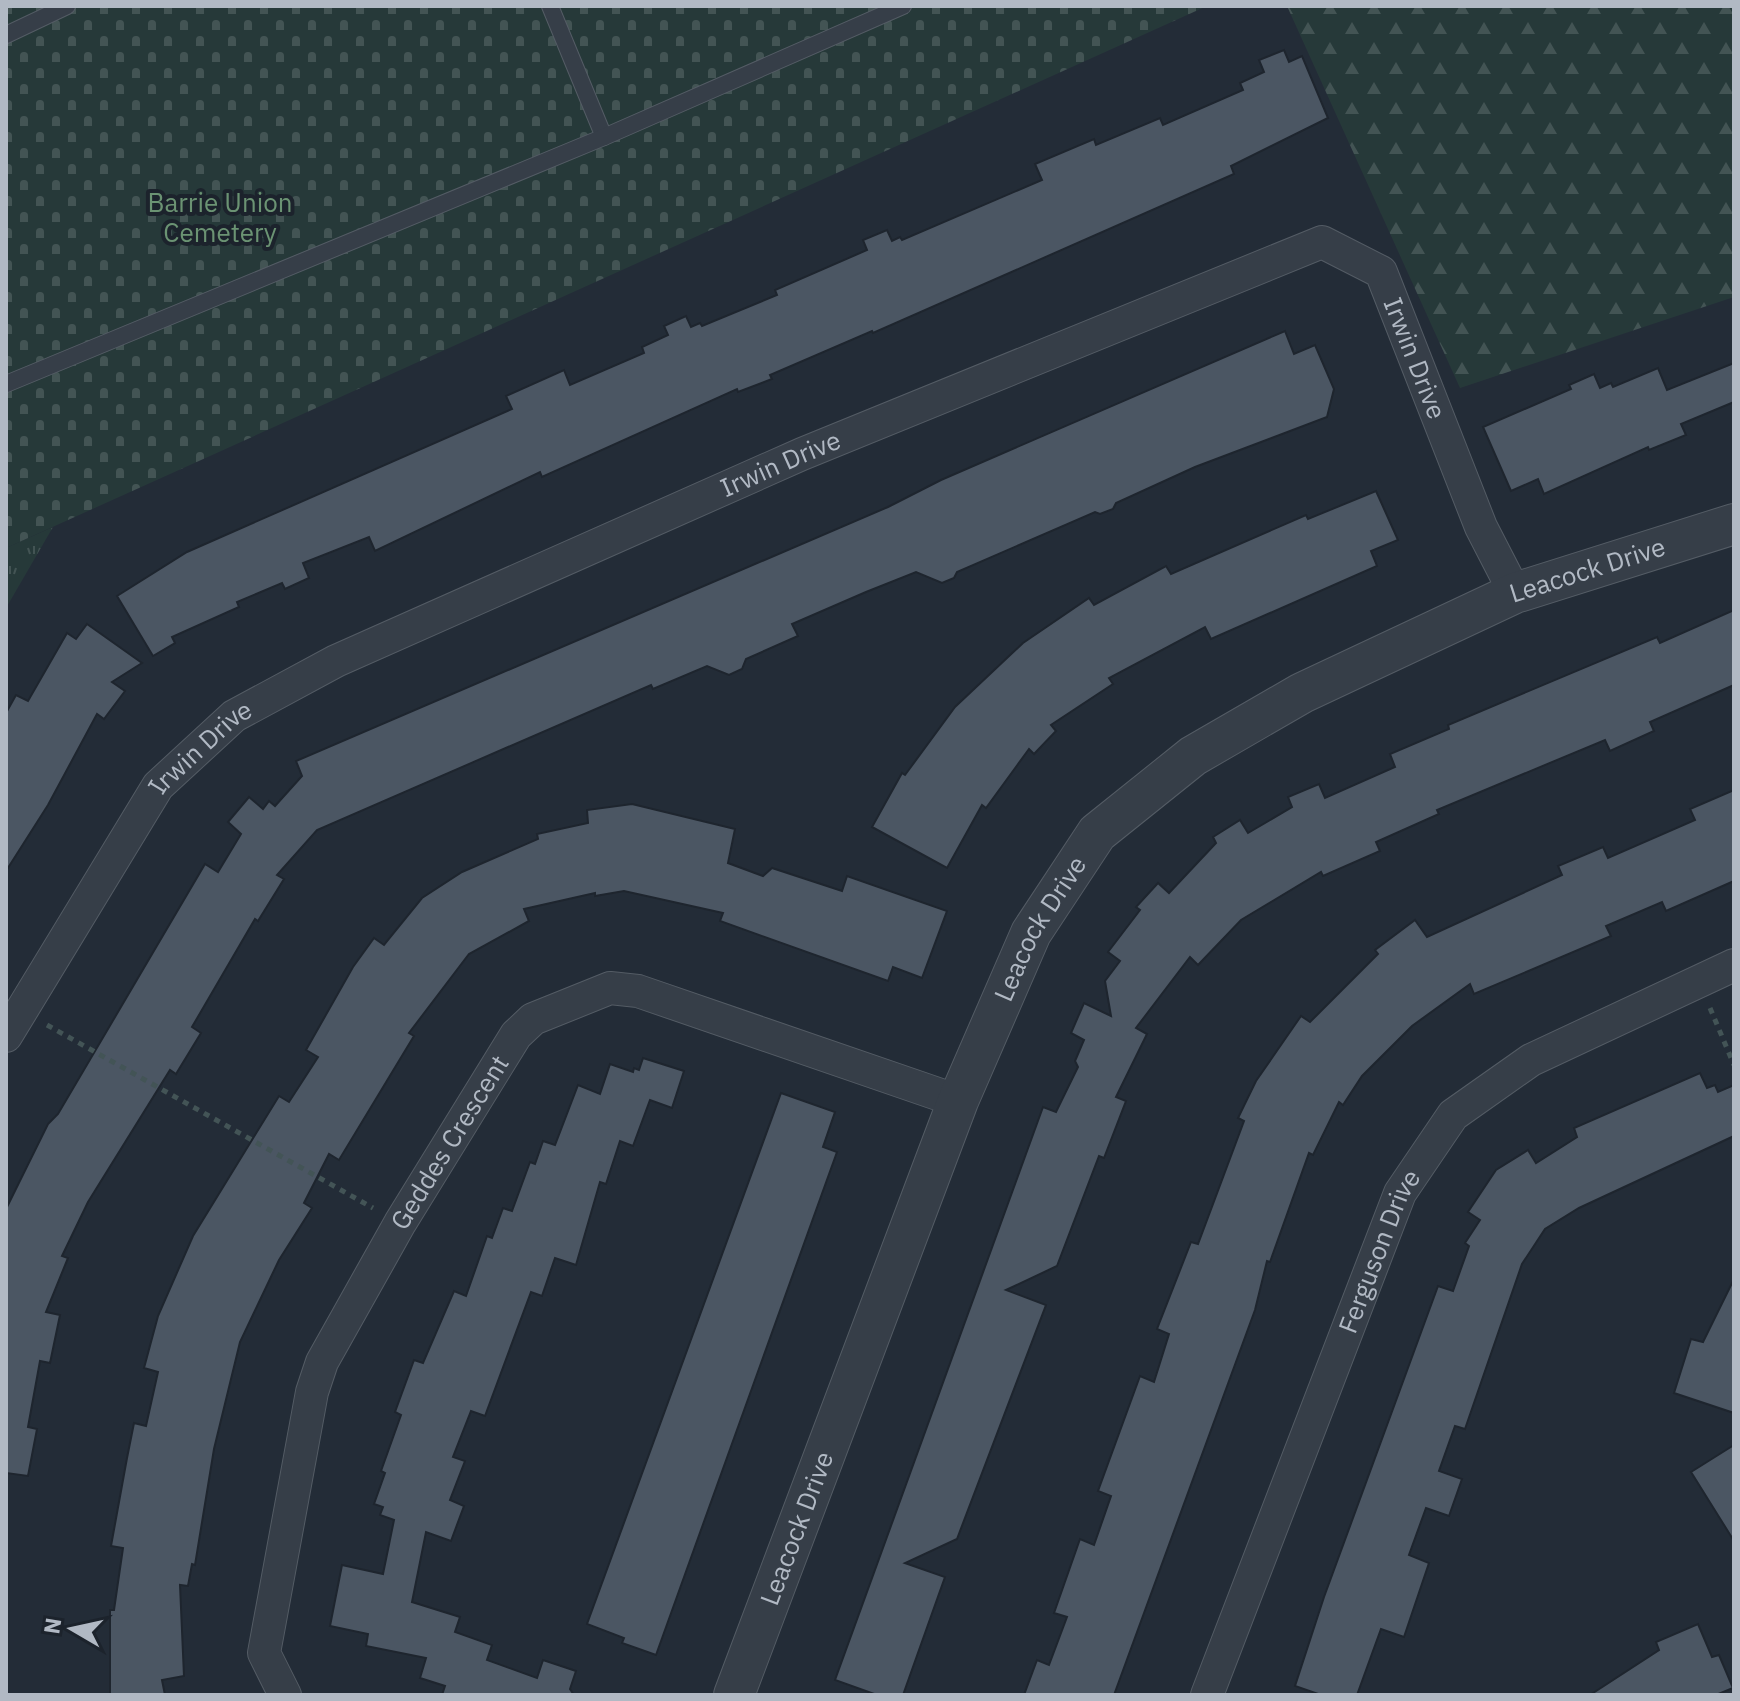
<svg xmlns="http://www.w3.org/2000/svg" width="1740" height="1701" font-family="'IBM Plex Sans',sans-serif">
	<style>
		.grass { fill: url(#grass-tufts) }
		.forest { fill: url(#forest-firs) }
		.cemetery { fill: url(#cemetery-stones) }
		.building { fill: #4b5663; stroke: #1e252e; stroke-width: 2 }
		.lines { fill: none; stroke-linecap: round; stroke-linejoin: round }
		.service-casing { stroke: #545c65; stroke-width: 18 }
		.minor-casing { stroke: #545c65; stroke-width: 34 }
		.tertiary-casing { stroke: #545c65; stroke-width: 42 }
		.path { stroke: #435456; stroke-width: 5; stroke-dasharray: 6 6; stroke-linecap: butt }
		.service { stroke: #363e48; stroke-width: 16 }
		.minor { stroke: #363e48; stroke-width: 32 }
		.tertiary { stroke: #363e48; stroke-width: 40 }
		.labels { text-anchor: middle; stroke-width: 8; stroke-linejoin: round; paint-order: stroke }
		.park-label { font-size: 26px; fill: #6b9373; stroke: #1c232c }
		.street-label { font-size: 26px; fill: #b1b9c4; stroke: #1c232c }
	</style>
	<defs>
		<pattern id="grass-tufts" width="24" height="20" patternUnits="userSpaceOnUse" patternTransform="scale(2)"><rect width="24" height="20" fill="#263939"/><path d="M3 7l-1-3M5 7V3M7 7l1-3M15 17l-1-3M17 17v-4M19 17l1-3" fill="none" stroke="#435454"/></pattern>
		<pattern id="forest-firs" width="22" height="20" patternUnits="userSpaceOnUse" patternTransform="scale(2)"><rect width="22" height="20" fill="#263939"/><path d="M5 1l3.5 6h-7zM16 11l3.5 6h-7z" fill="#435454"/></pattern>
		<pattern id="cemetery-stones" width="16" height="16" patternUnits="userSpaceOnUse" patternTransform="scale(2)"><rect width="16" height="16" fill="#263939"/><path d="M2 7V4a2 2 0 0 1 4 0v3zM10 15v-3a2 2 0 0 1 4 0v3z" fill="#435454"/></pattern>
	</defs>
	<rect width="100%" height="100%" fill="#232c37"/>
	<path class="grass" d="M 53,527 L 6,608 L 6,548 Z"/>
	<path class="forest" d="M 1287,6 L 1734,6 L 1734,297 L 1460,388 Z"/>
	<path class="cemetery" d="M 6,6 L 1207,6 L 6,548 Z"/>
	<g class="building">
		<path d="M 1284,50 L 1289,62 L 1302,56 L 1328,118 L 1231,166 L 1234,174 L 873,333 L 872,331 L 770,375 L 772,379 L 738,392 L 737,389 L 542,477 L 540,472 L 375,551 L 369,537 L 303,563 L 309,578 L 285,589 L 282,583 L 237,602 L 239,607 L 172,637 L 175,643 L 153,656 L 117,596 L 187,552 L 512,409 L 506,396 L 564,370 L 570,385 L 644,353 L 642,347 L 668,335 L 664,326 L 686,316 L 691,327 L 700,323 L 702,326 L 777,295 L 775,290 L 867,250 L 863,240 L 887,230 L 892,241 L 900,237 L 902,240 L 1042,180 L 1035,164 L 1094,139 L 1096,145 L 1160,118 L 1163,125 L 1243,90 L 1240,83 L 1264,72 L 1259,60 Z"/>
		<path d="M 1285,331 L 1294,354 L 1315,345 L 1334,389 L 1327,417 L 1195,467 L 1116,503 L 1113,509 L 1100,514 L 1095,512 L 957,572 L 954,578 L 942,583 L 916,572 L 866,592 L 792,624 L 798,636 L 746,659 L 742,669 L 729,675 L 707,666 L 653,689 L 651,685 L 317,830 L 277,875 L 284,879 L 258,921 L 255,919 L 192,1027 L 201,1033 L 176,1074 L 170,1070 L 88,1202 L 62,1256 L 68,1258 L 46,1312 L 60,1315 L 50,1363 L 40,1361 L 28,1427 L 37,1429 L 28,1476 L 6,1473 L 6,1209 L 48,1124 L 58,1114 L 205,864 L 218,872 L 241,834 L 228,822 L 249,797 L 263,809 L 269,801 L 275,806 L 302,776 L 296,761 L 888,507 L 941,480 Z"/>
		<path d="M 1734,363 L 1734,402 L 1681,424 L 1686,435 L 1649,450 L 1648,447 L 1544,494 L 1538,479 L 1511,491 L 1483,427 L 1571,389 L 1569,385 L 1594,374 L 1600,388 L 1611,383 L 1613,387 L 1658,368 L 1667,390 Z"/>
		<path d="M 1376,491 L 1398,540 L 1371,551 L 1377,566 L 1211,639 L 1205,627 L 1109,678 L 1113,684 L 1051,725 L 1056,731 L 1034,754 L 1029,749 L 986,808 L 982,805 L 947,868 L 872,827 L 902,773 L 905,775 L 955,707 L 1023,643 L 1089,598 L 1094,605 L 1166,566 L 1171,574 L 1306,515 L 1308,519 Z"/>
		<path d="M 1734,610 L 1734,685 L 1650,722 L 1654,731 L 1610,751 L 1605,740 L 1437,810 L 1439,814 L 1376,842 L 1380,851 L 1323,876 L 1321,872 L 1241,920 L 1198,965 L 1190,957 L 1136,1028 L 1147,1034 L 1116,1097 L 1126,1101 L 1104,1158 L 1099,1156 L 1057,1266 L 1006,1290 L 1046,1305 L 957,1539 L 905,1563 L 945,1577 L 903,1695 L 877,1695 L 835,1680 L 1043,1107 L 1056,1112 L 1078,1067 L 1075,1061 L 1084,1040 L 1071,1033 L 1084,1003 L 1111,1016 L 1105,981 L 1120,961 L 1108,952 L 1140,910 L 1136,907 L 1158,883 L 1169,893 L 1216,843 L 1213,837 L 1240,820 L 1248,833 L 1292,807 L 1288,797 L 1319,784 L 1325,798 L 1395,767 L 1390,754 L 1449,729 L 1448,725 L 1657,637 L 1660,643 Z"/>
		<path d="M 87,624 L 142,663 L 112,682 L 125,691 L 104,719 L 97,714 L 48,805 L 6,871 L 6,713 L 16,695 L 28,701 L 67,633 L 76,639 Z"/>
		<path d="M 1734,790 L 1734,881 L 1666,911 L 1662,902 L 1606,926 L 1611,936 L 1474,994 L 1470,984 L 1412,1026 L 1362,1076 L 1343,1105 L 1339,1102 L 1313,1155 L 1309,1153 L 1270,1262 L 1267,1261 L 1255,1310 L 1114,1695 L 1024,1695 L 1037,1660 L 1049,1665 L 1067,1617 L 1054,1613 L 1080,1539 L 1094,1545 L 1111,1496 L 1098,1491 L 1140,1376 L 1154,1382 L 1169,1334 L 1157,1329 L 1191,1242 L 1198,1244 L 1244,1121 L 1238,1118 L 1256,1081 L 1301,1016 L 1310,1022 L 1378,954 L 1375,950 L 1415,920 L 1427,937 L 1562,875 L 1558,866 L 1603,847 L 1608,858 L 1695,820 L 1690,809 Z"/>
		<path d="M 632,804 L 735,829 L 728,863 L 763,876 L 772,868 L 842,891 L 847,876 L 947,911 L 922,978 L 893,967 L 888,981 L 720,921 L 723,913 L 624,891 L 595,896 L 595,893 L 524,909 L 529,921 L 469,954 L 409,1033 L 414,1036 L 339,1160 L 329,1154 L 304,1203 L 312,1208 L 279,1260 L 240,1342 L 214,1449 L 195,1565 L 192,1564 L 188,1586 L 180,1585 L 184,1676 L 162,1680 L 165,1695 L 110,1695 L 110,1610 L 114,1610 L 123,1548 L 111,1546 L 127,1458 L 134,1423 L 146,1426 L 158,1372 L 144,1368 L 158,1316 L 193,1236 L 279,1096 L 289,1102 L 318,1057 L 306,1050 L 353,967 L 374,938 L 384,945 L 422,898 L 462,872 L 538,839 L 537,834 L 588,823 L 587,810 Z"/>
		<path d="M 643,1058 L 684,1071 L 672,1108 L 650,1100 L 633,1146 L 620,1141 L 606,1184 L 600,1182 L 576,1265 L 555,1258 L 542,1296 L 531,1292 L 485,1416 L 471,1411 L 453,1457 L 465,1461 L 450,1500 L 464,1506 L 451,1541 L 426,1532 L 412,1602 L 460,1617 L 455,1632 L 492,1645 L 487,1660 L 537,1678 L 543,1660 L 576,1671 L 570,1689 L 574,1695 L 442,1695 L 445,1686 L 420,1678 L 426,1658 L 366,1646 L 368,1634 L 330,1626 L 342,1565 L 383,1574 L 394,1520 L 380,1515 L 383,1507 L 374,1504 L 385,1473 L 381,1471 L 401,1415 L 395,1412 L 414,1360 L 423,1363 L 454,1291 L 466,1296 L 487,1236 L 492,1238 L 503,1208 L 512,1211 L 530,1162 L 535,1164 L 543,1141 L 555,1145 L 578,1085 L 600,1094 L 610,1064 L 633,1072 L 634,1068 L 639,1070 Z"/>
		<path d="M 1700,1073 L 1707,1088 L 1715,1085 L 1718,1092 L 1734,1085 L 1734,1136 L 1579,1208 L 1545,1229 L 1522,1264 L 1465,1429 L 1455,1426 L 1439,1471 L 1462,1479 L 1449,1516 L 1426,1508 L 1409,1555 L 1429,1563 L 1404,1637 L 1381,1629 L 1357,1695 L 1321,1695 L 1295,1686 L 1324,1597 L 1438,1286 L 1453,1291 L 1469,1246 L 1465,1243 L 1480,1220 L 1468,1212 L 1496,1170 L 1528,1150 L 1536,1163 L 1577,1137 L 1574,1128 Z"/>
		<path d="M 781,1093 L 835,1112 L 823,1147 L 837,1152 L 656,1655 L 622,1643 L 624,1638 L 587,1624 Z"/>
		<path d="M 1734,1279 L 1734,1413 L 1674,1393 L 1691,1339 L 1703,1342 Z"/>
		<path d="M 1734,1445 L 1734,1541 L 1691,1472 Z"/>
		<path d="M 1698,1624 L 1712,1657 L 1719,1655 L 1733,1688 L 1716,1695 L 1590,1695 L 1659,1650 L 1656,1642 Z"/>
	</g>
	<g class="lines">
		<defs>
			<g id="service">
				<path d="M 550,6 L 604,137"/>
				<path d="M 6,35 L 67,6"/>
				<path d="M 6,384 L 604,137 L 903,6"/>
			</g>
			<g id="minor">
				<path id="s1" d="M 6,1036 L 158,786 L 234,716 L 336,661 L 802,454 L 1322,242 L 1381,272 L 1481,527 L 1515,593"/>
				<path id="s2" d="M 285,1695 L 264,1653 L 312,1392 L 322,1362 L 400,1223 L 516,1035 L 533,1019 L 610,988 L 638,991 L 958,1101"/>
				<path id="s3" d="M 1207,1695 L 1400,1193 L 1453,1115 L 1531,1060 L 1734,965"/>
			</g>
			<g id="tertiary">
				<path id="s4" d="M 734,1695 L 958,1101 L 1031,933 L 1097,833 L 1193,756 L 1302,693 L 1515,593 L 1734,524"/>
			</g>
		</defs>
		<use href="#service" class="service-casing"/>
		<use href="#minor" class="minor-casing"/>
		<use href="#tertiary" class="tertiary-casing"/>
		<g class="path">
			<path d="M 1710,1008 L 1734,1065"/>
			<path d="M 47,1025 L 373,1208"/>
		</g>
		<use href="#service" class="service"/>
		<use href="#minor" class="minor"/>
		<use href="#tertiary" class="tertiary"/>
	</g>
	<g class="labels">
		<g class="park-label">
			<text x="220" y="212">Barrie Union<tspan x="220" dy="30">Cemetery</tspan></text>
		</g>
		<g class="street-label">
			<text dy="9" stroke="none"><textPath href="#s1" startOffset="1742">Irwin Drive</textPath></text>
			<text dy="9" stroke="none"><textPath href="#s1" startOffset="998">Irwin Drive</textPath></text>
			<text dy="9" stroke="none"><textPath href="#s4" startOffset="1498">Leacock Drive</textPath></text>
			<text dy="9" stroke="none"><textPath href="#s1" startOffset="350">Irwin Drive</textPath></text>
			<text dy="9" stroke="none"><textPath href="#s4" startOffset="826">Leacock Drive</textPath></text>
			<text dy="9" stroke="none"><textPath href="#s2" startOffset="598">Geddes Crescent</textPath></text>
			<text dy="9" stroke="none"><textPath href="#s3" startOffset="476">Ferguson Drive</textPath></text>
			<text dy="9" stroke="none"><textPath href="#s4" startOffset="178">Leacock Drive</textPath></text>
		</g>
	</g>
	<rect width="1740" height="1701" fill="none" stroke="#b1b9c4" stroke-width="16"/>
	<g transform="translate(72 1629) rotate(279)" stroke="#1c232c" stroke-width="6" paint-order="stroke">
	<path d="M0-6L14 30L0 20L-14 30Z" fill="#b1b9c4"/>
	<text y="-12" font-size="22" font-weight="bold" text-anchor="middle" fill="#b1b9c4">N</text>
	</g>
</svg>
